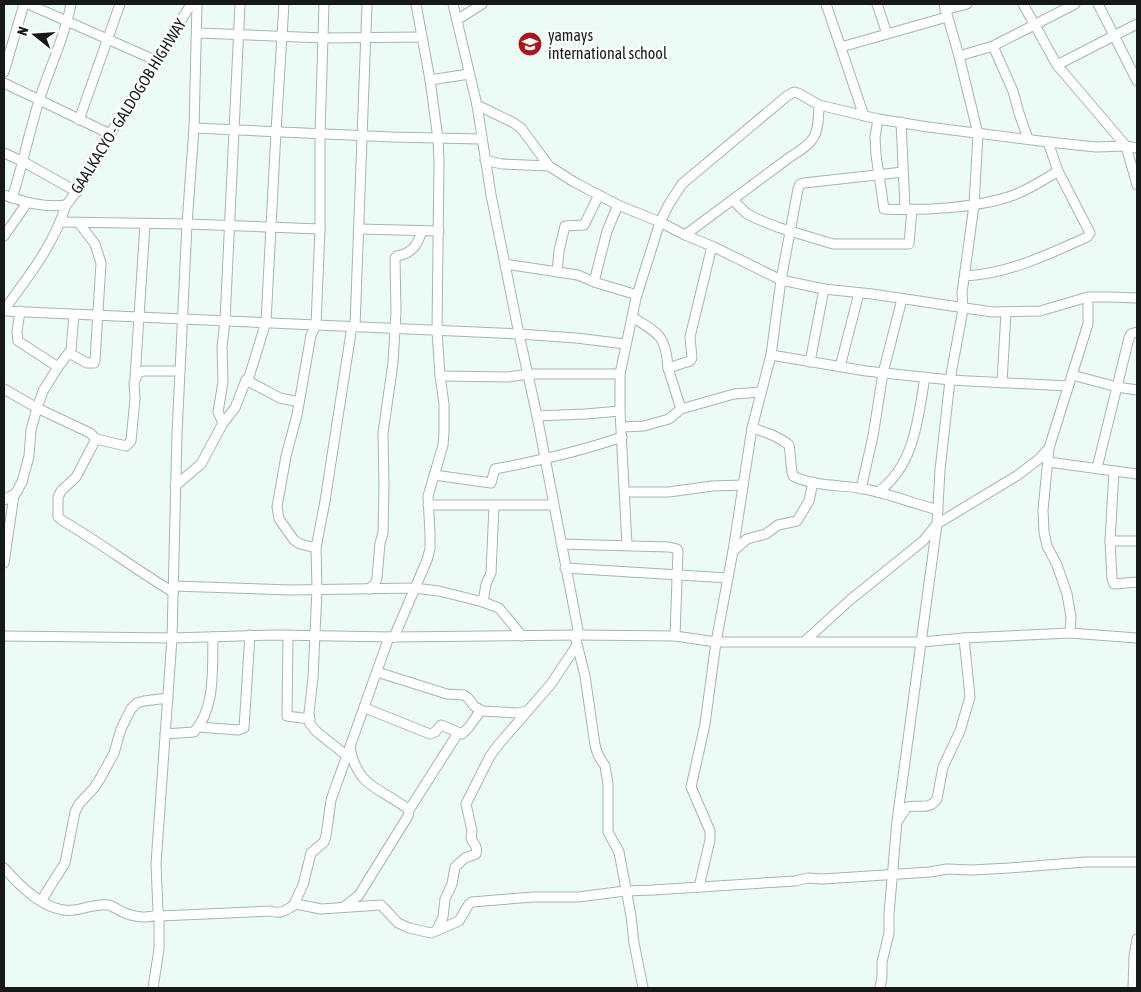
<svg xmlns="http://www.w3.org/2000/svg" width="1141" height="992" font-family="'Asap Condensed',sans-serif">
	<style>
		.lines { fill: none; stroke-linecap: round; stroke-linejoin: round }
		.minor-casing { stroke: #a7b5b1; stroke-width: 11 }
		.minor { stroke: #fff; stroke-width: 9 }
		.labels { text-anchor: middle; stroke-width: 4.5; stroke-linejoin: round; paint-order: stroke }
		.poi-label { font-size: 16px; fill: #151a18; stroke: #fff; text-anchor: start }
		.street-label { font-size: 16px; fill: #151a18; stroke: #fff }
	</style>
	<rect width="100%" height="100%" fill="#edfbf6"/>
	<g class="lines">
		<defs>
			<g id="minor">
				<path d="M 28,4 L 157,61"/>
				<path d="M 197,4 L 194,128 L 187,224 L 177,434 L 172,638 L 156,864 L 158,911 L 160,916 L 271,911 C 281,915 287,909 296,904 L 321,909 L 381,905 L 398,923 L 409,928 L 431,933 L 459,921 L 469,904 L 472,902 L 533,897 L 578,897 L 625,891 L 653,890 L 795,881 L 808,878 L 823,879 L 930,872 L 947,869 L 972,870 L 1009,868 L 1085,862 L 1137,862"/>
				<path d="M 453,4 L 477,105 L 491,195 L 519,334 L 537,416 L 579,635"/>
				<path d="M 826,4 L 864,116"/>
				<path d="M 877,4 L 887,34"/>
				<path d="M 1023,4 L 1057,65 L 1126,146 L 1137,185"/>
				<path d="M 1098,4 L 1137,81"/>
				<path d="M 945,10 L 967,4"/>
				<path d="M 457,20 L 482,4"/>
				<path d="M 198,33 L 324,38 L 422,37"/>
				<path d="M 993,46 L 1013,91 L 1019,113 L 1028,139"/>
				<path d="M 841,47 L 947,17"/>
				<path d="M 959,56 L 993,46 L 1075,4"/>
				<path d="M 1057,65 L 1137,24"/>
				<path d="M 4,72 L 24,4"/>
				<path d="M 430,80 L 469,74"/>
				<path d="M 4,83 L 110,134"/>
				<path d="M 477,105 L 514,123 L 521,128 L 549,166 L 574,182 L 618,205 L 660,222 L 685,235 L 714,247 L 781,280 L 824,289 L 872,294 L 992,312 L 1040,311 L 1088,297 L 1110,297 L 1137,298"/>
				<path d="M 878,119 L 875,137 L 876,155 L 884,209 C 921,211 979,208 1014,195 C 1029,189 1044,180 1058,171"/>
				<path d="M 79,120 L 120,4"/>
				<path d="M 901,122 L 905,208"/>
				<path d="M 194,128 L 392,137 L 481,139"/>
				<path d="M 4,153 L 24,162 L 77,192"/>
				<path d="M 485,160 L 502,164 L 549,166"/>
				<path d="M 4,195 C 24,202 44,208 66,205 C 84,184 96,158 110,134 C 137,90 165,48 191,4"/>
				<path d="M 12,198 C 23,165 29,131 40,98 C 50,66 65,37 71,4"/>
				<path d="M 733,200 L 746,213 L 755,218 L 777,227 L 833,244 L 909,244 L 912,209"/>
				<path d="M 61,222 L 187,224 L 320,229"/>
				<path d="M 359,229 L 439,231"/>
				<path d="M 685,235 L 790,157 C 817,141 818,135 819,105"/>
				<path d="M 4,236 L 27,203 L 23,201"/>
				<path d="M 505,264 L 578,275 L 594,282 L 637,295"/>
				<path d="M 557,272 L 559,251 L 565,226 L 584,225 L 599,195"/>
				<path d="M 966,276 C 1008,274 1049,254 1087,237 L 1090,233 L 1058,171 L 1048,142"/>
				<path d="M 594,282 L 607,231 L 618,205"/>
				<path d="M 4,310 C 28,277 54,245 66,205"/>
				<path d="M 4,311 L 519,334 L 576,338 L 625,344"/>
				<path d="M 20,311 L 17,332 L 18,341 L 58,367"/>
				<path d="M 632,317 C 658,333 666,335 668,368 L 690,361 L 692,358 L 690,337 L 712,246"/>
				<path d="M 355,326 L 367,4"/>
				<path d="M 69,353 L 87,363 L 94,363 L 95,360 L 101,263 L 95,244 L 79,223"/>
				<path d="M 771,355 L 866,371 L 950,380 L 1068,386"/>
				<path d="M 810,362 L 824,289"/>
				<path d="M 840,367 L 859,293"/>
				<path d="M 668,368 L 681,409"/>
				<path d="M 1072,375 L 1117,387 L 1137,390"/>
				<path d="M 440,376 L 508,377 L 528,374 L 620,374"/>
				<path d="M 135,378 L 145,224"/>
				<path d="M 246,380 L 280,398 L 299,402"/>
				<path d="M 1002,383 L 1006,312"/>
				<path d="M 4,389 L 37,408 L 90,433 L 96,439 L 126,446 L 131,441 L 135,398 L 134,383 L 138,373 L 143,371 L 180,371"/>
				<path d="M 537,416 L 585,414 L 620,411"/>
				<path d="M 223,423 L 218,412 L 223,382 L 222,347 L 225,321 L 240,4"/>
				<path d="M 622,427 L 644,426 L 669,419 L 681,409 L 734,394 L 761,392"/>
				<path d="M 752,428 C 765,432 778,436 789,445 C 791,455 790,466 793,476 C 813,486 838,485 860,488 C 887,493 912,503 938,510"/>
				<path d="M 96,439 L 76,477 L 61,491 L 58,497 L 58,517 L 63,521 C 101,543 136,570 173,592"/>
				<path d="M 1049,448 L 1043,510 L 1044,532 L 1047,546 L 1057,565 L 1067,594 L 1071,617 L 1070,633"/>
				<path d="M 1048,462 L 1137,474"/>
				<path d="M 1097,468 L 1129,338 L 1131,334 L 1137,332"/>
				<path d="M 434,475 L 491,483 L 495,469 C 538,461 581,451 622,437"/>
				<path d="M 175,486 L 201,464 L 223,423 L 235,408 L 246,380 L 249,377 L 266,322 L 276,131 L 284,4"/>
				<path d="M 861,489 L 873,436 L 883,373 L 902,299"/>
				<path d="M 625,492 L 669,492 L 712,486 L 743,485"/>
				<path d="M 878,492 C 915,465 918,418 925,377"/>
				<path d="M 4,500 L 16,493 L 22,482 L 29,456 L 31,430 L 37,408 L 43,391 L 58,367 L 71,350 L 74,315"/>
				<path d="M 428,505 L 553,505"/>
				<path d="M 1110,541 L 1114,471"/>
				<path d="M 1137,541 L 1110,541 L 1112,579 L 1114,584 L 1137,582"/>
				<path d="M 561,544 L 669,547 L 677,549 L 678,551 L 675,636"/>
				<path d="M 627,545 L 620,411 L 620,374 L 636,298 L 660,222 L 669,204 L 682,184 L 787,96 L 794,92 L 798,93 L 819,105 L 878,119 L 928,127 L 1048,142 L 1096,147 L 1126,146 L 1137,148"/>
				<path d="M 316,548 L 300,544 L 294,540 L 279,519 L 277,507 L 286,456 L 297,415 L 311,335 L 316,325 L 320,229 L 320,134 L 324,4"/>
				<path d="M 733,551 L 747,539 L 766,534 L 778,525 L 797,521 L 809,501 L 813,482"/>
				<path d="M 4,563 L 14,495"/>
				<path d="M 565,568 L 728,578"/>
				<path d="M 173,586 L 291,590 L 414,588 L 439,591 L 483,602 L 486,584 L 491,573 L 494,506"/>
				<path d="M 369,589 L 375,584 L 377,578 L 380,543 L 383,533 L 384,486 L 383,433 L 393,363 L 396,312 L 395,258 L 397,256 C 413,253 417,245 422,231"/>
				<path d="M 483,602 L 499,608 L 522,636"/>
				<path d="M 288,635 L 287,716 L 310,719"/>
				<path d="M 4,636 L 172,638 L 275,635 L 394,637 L 579,635 L 675,636 L 716,642 L 922,642 L 964,638 L 1070,633 L 1137,638"/>
				<path d="M 575,636 L 585,676 L 595,745 L 598,755 L 605,766 L 608,784 L 608,832 L 619,852 L 631,916 L 634,943 L 643,988"/>
				<path d="M 394,637 L 427,560 L 430,549 L 430,534 L 428,496 L 443,445 L 444,432 L 444,404 L 440,376 L 437,331 L 439,161 L 438,139 L 430,80 L 416,4"/>
				<path d="M 805,641 L 850,600 L 923,541 L 937,524 L 1018,475 L 1039,459 L 1049,448 L 1088,324 L 1088,297"/>
				<path d="M 377,672 L 447,694 L 464,695 L 468,698 L 474,706 L 482,711 L 518,713 L 527,711"/>
				<path d="M 365,708 L 430,734 L 435,732 L 441,725 L 462,734 L 469,727 L 481,710"/>
				<path d="M 198,727 L 238,730 L 244,728 L 250,635"/>
				<path d="M 165,734 L 194,732 C 216,708 212,668 213,637"/>
				<path d="M 347,756 L 317,732 L 310,724 L 309,713 L 313,678 L 317,589 L 316,548 L 325,501 L 352,326"/>
				<path d="M 409,810 L 458,733"/>
				<path d="M 899,819 L 907,807 C 918,804 929,811 937,799 L 943,767 L 960,731 L 970,697 L 964,638"/>
				<path d="M 4,868 C 20,886 47,914 74,910 C 85,909 96,903 108,905 C 114,906 119,911 125,913 C 134,917 149,919 159,914 L 159,949 L 153,988"/>
				<path d="M 699,887 L 710,840 L 710,831 L 691,787 L 705,724 L 716,642 L 733,551 L 752,428 L 771,355 L 781,280 L 798,189 L 800,184 L 804,183 L 903,172"/>
				<path d="M 41,901 L 65,863 L 75,812 L 79,804 L 94,788 L 101,777 L 114,753 L 121,729 L 131,709 L 137,703 L 144,701 L 168,698"/>
				<path d="M 293,906 L 303,885 L 311,853 L 324,842 L 326,836 L 331,800 L 389,637"/>
				<path d="M 344,907 L 359,895 L 408,816 L 409,810 C 382,788 358,789 350,748"/>
				<path d="M 437,930 L 443,917 L 445,899 L 452,884 L 455,867 L 465,858 L 476,854 C 478,846 474,845 471,838 L 472,831 L 466,804 L 490,756 L 499,744 L 551,684 L 577,645"/>
				<path d="M 880,988 L 882,977 L 882,962 L 889,933 L 889,914 L 897,821 L 937,524 L 940,470 L 950,380 L 963,309 L 962,293 L 974,205 L 978,134 L 959,56 L 944,4"/>
				<path d="M 1133,988 L 1134,956 L 1137,939"/>
			</g>
		</defs>
		<use href="#minor" class="minor-casing"/>
		<use href="#minor" class="minor"/>
	</g>
	<defs>
		<symbol id="school-disc" viewBox="-11 -11 22 22"><circle r="9.5" fill="#aa161e" stroke="#fff"/><path d="M0-5L7-2L0 1L-7-2ZM-4 1L0 2.5L4 1V4Q0 6-4 4Z" fill="#fff"/></symbol>
	</defs>
	<g fill-rule="evenodd">
		<use href="#school-disc" x="516" y="30" width="28" height="28"/>
	</g>
	<g class="labels">
		<g class="poi-label">
			<text x="548" y="41">yamays<tspan x="548" dy="18">international school</tspan></text>
		</g>
		<g class="street-label">
			<text transform="translate(128 106) rotate(-58)" y="6">GAALKACYO - GALDOGOB HIGHWAY</text>
		</g>
	</g>
	<rect width="1141" height="992" fill="none" stroke="#151a18" stroke-width="10"/>
	<g transform="translate(35 35) rotate(287)" stroke="#ffffff" stroke-width="4" paint-order="stroke">
	<path d="M0-4L9 19L0 12L-9 19Z" fill="#151a18"/>
	<text y="-8" font-size="14" font-weight="bold" text-anchor="middle" fill="#151a18">N</text>
	</g>
</svg>
